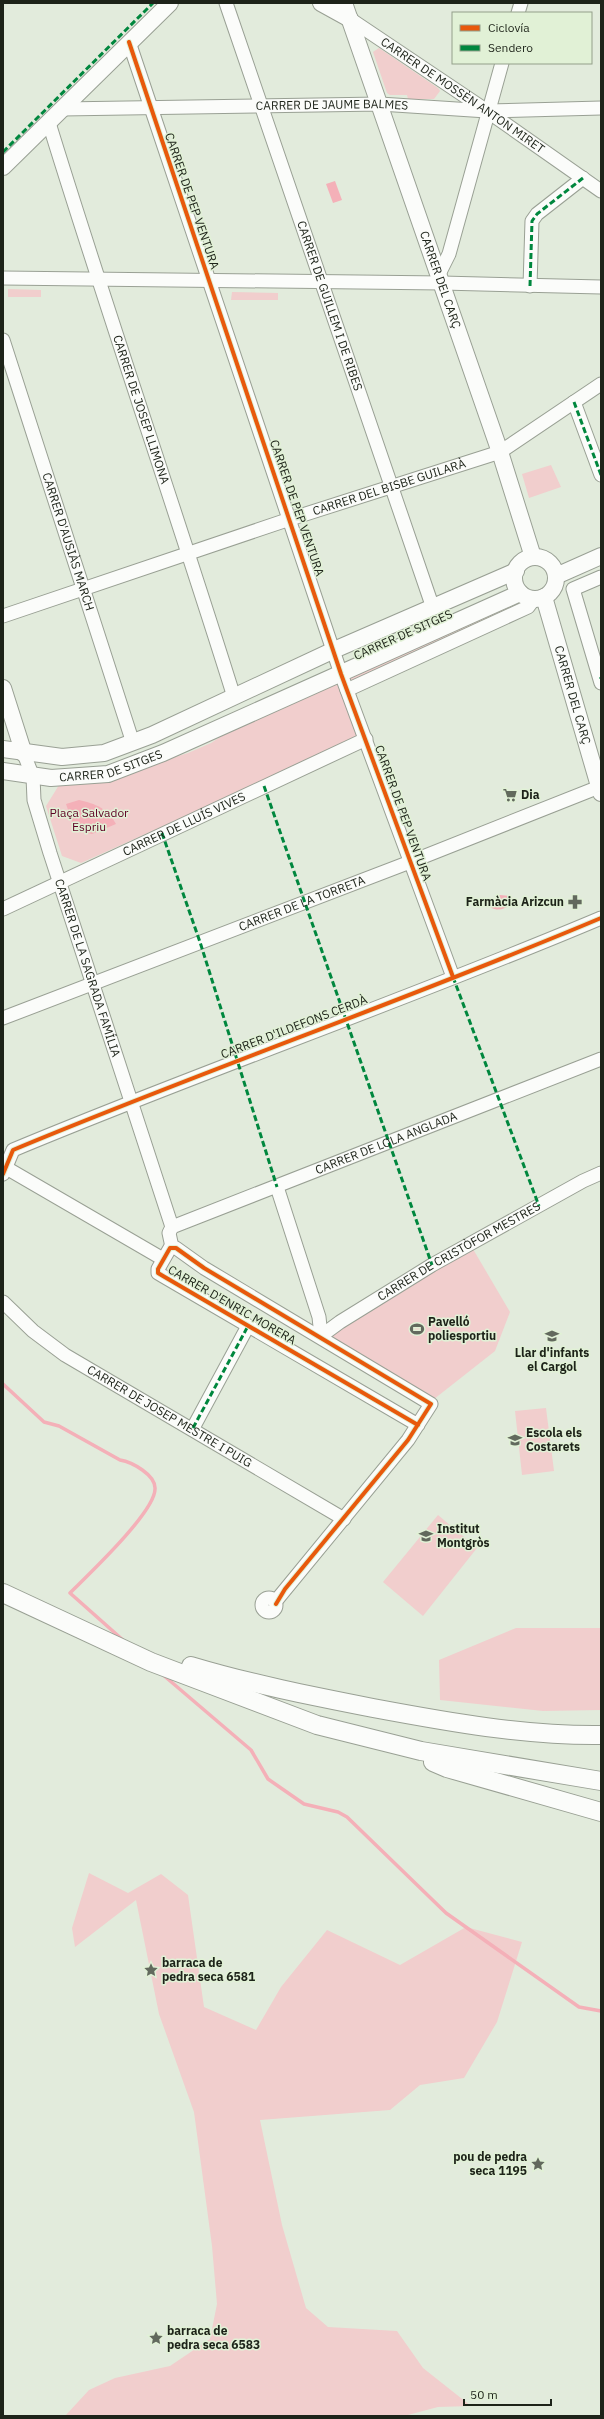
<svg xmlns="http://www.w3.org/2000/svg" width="604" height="2419" font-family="'IBM Plex Sans',sans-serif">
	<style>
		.green { fill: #f1cecd }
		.water { fill: #f4b0b8 }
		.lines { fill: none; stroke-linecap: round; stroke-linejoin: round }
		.stream { stroke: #f4b0b8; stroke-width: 3.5 }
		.minor-casing { stroke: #99a094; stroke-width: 15 }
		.tertiary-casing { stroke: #99a094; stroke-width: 18 }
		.secondary-casing { stroke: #99a094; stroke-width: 20 }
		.minor { stroke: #fbfcfa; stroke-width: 13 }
		.tertiary { stroke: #fbfcfa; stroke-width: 16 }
		.secondary { stroke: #fbfcfa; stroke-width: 18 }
		.quiet { stroke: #00873e; stroke-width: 3; stroke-dasharray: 6 3; stroke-linecap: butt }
		.cycleway-casing { stroke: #e1f1d6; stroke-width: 6 }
		.cycleway { stroke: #e8590c; stroke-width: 4 }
		.labels { text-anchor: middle; stroke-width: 3; stroke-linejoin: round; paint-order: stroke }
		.street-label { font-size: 12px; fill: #1d2319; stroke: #e1f1d6 }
		.poi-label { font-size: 12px; font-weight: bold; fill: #1d2319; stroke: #e1f1d6; text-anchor: start }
		.park-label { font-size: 12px; fill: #5e0123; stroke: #e1f1d6 }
	</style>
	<rect width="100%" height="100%" fill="#e2ebdc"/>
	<g class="green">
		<path d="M 379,48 L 438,88 L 440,91 L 434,99 L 408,99 L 407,95 L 390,95 L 387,93 L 373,52 Z"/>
		<path d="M 8,289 L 41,290 L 41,297 L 8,297 Z"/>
		<path d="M 232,292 L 278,293 L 278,300 L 231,300 Z"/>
		<path d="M 551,465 L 561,487 L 529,498 L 522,474 Z"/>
		<path d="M 520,599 L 529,603 L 349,685 L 346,677 Z"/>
		<path d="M 340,680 L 362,737 L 81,863 L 62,856 L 46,806 L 59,785 L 95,782 L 188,753 L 211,743 L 241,723 Z"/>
		<path d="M 470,1244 L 510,1312 L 495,1351 L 429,1403 L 321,1336 Z"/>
		<path d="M 546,1408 L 554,1471 L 522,1475 L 515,1411 Z"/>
		<path d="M 438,1515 L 477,1548 L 423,1616 L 383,1582 Z"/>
		<path d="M 516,1628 L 601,1628 L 601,1710 L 543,1711 L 440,1700 L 439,1660 Z"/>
		<path d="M 89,1873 L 128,1893 L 161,1874 L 188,1895 L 204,2007 L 256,2030 L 281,1987 L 327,1930 L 400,1965 L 466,1927 L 522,1942 L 497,2022 L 464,2078 L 420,2085 L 390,2110 L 260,2120 L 282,2225 L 306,2308 L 328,2327 L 397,2331 L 423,2368 L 471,2406 L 438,2407 L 404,2416 L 65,2416 L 89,2390 L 115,2378 L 170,2366 L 210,2339 L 217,2304 L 212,2246 L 194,2112 L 159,2014 L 136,1900 L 75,1947 L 72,1928 Z"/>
	</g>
	<g class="water">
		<path d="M 335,181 L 342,200 L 333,203 L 326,184 Z"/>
		<path d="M 79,800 C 96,804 107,808 116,824 L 92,834 L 75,830 L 66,804 Z"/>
		<path d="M 500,895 L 511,896 L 513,899 L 511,904 C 505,909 498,912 490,907 L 491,902 Z"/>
	</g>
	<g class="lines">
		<g class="stream">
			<path d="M 3,1384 L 44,1422 L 59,1426 L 120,1460 C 132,1462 156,1475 155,1489 C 155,1512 88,1575 70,1593 L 124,1641"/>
			<path d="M 162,1674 L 251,1750 L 268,1779 L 304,1804 L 338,1812 L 347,1817 L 446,1913 L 579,2007 L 601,2011"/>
		</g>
		<defs>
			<g id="minor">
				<path id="s1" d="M 226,3 L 433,608"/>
				<path d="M 518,13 L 521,3"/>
				<path id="s2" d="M 350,19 L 487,111 L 601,191"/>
				<path d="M 129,42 L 341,674 L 453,977"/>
				<path id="s3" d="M 62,109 L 380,104 L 487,111 L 601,108"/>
				<path id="s4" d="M 49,123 C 108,315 174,505 234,697"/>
				<path d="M 439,274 L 449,254 L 502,63"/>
				<path d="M 3,278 L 442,283 L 601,287"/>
				<path d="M 530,286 L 532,221 L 537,214 L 583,178"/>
				<path id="s5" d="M 3,340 L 133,743"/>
				<path d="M 574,402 L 601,475"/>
				<path d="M 601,577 L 573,589 L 601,683"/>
				<path id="s6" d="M 3,616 L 290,519 L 500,452 L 601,384"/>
				<path d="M 347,690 L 528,607 L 534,599"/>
				<path id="s7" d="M 24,754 L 33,777 L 34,800 L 50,853 L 172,1227 L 169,1233 L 172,1247"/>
				<path id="s8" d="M 3,909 L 366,739"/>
				<path id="s9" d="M 3,1018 L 410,862 L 599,787"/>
				<path d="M 3,1166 L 163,1259"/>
				<path d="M 3,1174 L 13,1150 C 207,1069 407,1000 601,918"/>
				<path d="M 277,1187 L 319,1317 L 321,1336"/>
				<path id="s10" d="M 172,1227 L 601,1059"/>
				<path id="s11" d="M 3,1302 L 33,1331 L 65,1355 L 344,1519"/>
				<path id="s12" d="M 321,1336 L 340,1322 L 432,1265 L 583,1181 L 601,1173"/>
				<path d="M 193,1428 L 248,1326"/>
				<circle cx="269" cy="1605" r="7"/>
				<path d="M 275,1602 L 408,1440 L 431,1404 L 204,1268 L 176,1248 L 170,1248 L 158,1269 L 158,1273 L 163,1276 L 418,1425"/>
			</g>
			<g id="tertiary">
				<path d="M 321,3 L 350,19"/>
				<path id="s13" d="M 344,3 L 500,452 L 533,557"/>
				<path d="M 3,167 L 170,3"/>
				<circle cx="535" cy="578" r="21"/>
				<path d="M 556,576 L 601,556"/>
				<path id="s14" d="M 544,597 L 601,793"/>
				<path d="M 3,688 L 24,754"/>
				<path d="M 3,749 L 62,757 L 104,753 L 152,735 L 334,650 L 516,571"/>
				<path id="s15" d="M 3,771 L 51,778 L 108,774 L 163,753 L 520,593"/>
			</g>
			<g id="secondary">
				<path d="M 3,1593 L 151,1662 L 317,1725 L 421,1751 L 601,1781"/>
				<path d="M 191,1666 C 251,1684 312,1696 373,1708 C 448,1722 525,1736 601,1735"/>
				<path d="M 433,1762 L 447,1768 L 601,1812"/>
			</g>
		</defs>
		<use href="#minor" class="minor-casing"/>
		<use href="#tertiary" class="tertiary-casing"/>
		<use href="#secondary" class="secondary-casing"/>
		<use href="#minor" class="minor"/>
		<use href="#tertiary" class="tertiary"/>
		<use href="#secondary" class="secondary"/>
		<g class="quiet">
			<path d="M 3,152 L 153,3"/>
			<path d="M 530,286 L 532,221 L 537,214 L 583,178"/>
			<path d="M 574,402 L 601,475"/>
			<path d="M 600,679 L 601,678"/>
			<path d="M 264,786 L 432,1265"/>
			<path d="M 162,833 L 200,942 L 277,1187"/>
			<path d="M 453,977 L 539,1206"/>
			<path d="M 193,1428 L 248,1326"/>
		</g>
		<defs>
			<g id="cycleway">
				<path d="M 129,42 L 341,674 L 453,977"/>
				<path d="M 3,1174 L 13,1150 C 207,1069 407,1000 601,918"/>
				<path d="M 276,1604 L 285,1589 L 408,1440 L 431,1404 L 204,1268 L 176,1248 L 170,1248 L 158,1269 L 158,1273 L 163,1276 L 418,1425"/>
			</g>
		</defs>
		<use href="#cycleway" class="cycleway-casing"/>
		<use href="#cycleway" class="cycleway"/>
	</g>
	<defs>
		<symbol id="supermarket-bare" viewBox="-9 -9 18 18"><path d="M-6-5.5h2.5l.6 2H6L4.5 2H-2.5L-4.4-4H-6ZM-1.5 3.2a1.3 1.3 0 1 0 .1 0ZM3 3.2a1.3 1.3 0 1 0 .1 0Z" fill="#62695d" stroke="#e1f1d6" stroke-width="2.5" paint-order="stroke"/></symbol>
		<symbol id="pharmacy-bare" viewBox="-9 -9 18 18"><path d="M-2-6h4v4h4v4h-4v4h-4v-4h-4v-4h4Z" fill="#62695d" stroke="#e1f1d6" stroke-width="2.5" paint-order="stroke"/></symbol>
		<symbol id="stadium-bare" viewBox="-9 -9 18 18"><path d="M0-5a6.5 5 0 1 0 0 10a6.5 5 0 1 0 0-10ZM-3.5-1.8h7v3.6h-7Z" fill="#62695d" stroke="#e1f1d6" stroke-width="2.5" paint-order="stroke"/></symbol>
		<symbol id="school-bare" viewBox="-9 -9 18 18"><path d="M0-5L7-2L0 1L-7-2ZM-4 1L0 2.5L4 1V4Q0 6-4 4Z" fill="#62695d" stroke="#e1f1d6" stroke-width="2.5" paint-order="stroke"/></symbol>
		<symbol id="sight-bare" viewBox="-9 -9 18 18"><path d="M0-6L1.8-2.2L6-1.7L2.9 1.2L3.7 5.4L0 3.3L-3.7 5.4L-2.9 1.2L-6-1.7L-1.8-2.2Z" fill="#62695d" stroke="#e1f1d6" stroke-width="2.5" paint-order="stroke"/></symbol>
	</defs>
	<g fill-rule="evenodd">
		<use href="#supermarket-bare" x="500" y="785" width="20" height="20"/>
		<use href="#pharmacy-bare" x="565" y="892" width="20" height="20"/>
		<use href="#stadium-bare" x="407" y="1319" width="20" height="20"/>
		<use href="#school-bare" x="542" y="1326" width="20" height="20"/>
		<use href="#school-bare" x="505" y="1430" width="20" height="20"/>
		<use href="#school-bare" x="416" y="1526" width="20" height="20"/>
		<use href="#sight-bare" x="141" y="1960" width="20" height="20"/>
		<use href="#sight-bare" x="528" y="2154" width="20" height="20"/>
		<use href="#sight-bare" x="146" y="2328" width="20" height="20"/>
	</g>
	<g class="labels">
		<g class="street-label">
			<text dy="4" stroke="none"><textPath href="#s2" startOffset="136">CARRER DE MOSSÈN ANTON MIRET</textPath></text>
			<text dy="4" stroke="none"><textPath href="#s3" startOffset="270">CARRER DE JAUME BALMES</textPath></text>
			<text transform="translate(192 201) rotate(71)" y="4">CARRER DE PEP VENTURA</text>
			<text dy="4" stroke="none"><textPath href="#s13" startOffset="293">CARRER DEL CARÇ</textPath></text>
			<text dy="4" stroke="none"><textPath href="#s1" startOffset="320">CARRER DE GUILLEM I DE RIBES</textPath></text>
			<text dy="4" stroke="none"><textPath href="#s4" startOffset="301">CARRER DE JOSEP LLIMONA</textPath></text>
			<text dy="4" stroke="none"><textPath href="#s6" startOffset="407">CARRER DEL BISBE GUILARÀ</textPath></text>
			<text transform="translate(297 508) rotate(71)" y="4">CARRER DE PEP VENTURA</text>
			<text dy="4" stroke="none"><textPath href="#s5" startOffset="212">CARRER D'AUSIÀS MARCH</textPath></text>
			<text transform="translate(403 635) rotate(-24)" y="4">CARRER DE SITGES</text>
			<text dy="4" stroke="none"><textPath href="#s14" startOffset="102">CARRER DEL CARÇ</textPath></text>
			<text dy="4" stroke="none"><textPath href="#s15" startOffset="110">CARRER DE SITGES</textPath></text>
			<text transform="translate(403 813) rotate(70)" y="4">CARRER DE PEP VENTURA</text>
			<text dy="4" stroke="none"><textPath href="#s8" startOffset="200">CARRER DE LLUÍS VIVES</textPath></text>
			<text dy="4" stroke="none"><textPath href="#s9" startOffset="320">CARRER DE LA TORRETA</textPath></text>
			<text dy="4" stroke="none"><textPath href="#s7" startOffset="224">CARRER DE LA SAGRADA FAMÍLIA</textPath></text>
			<text transform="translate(294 1027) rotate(-21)" y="4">CARRER D'ILDEFONS CERDÀ</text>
			<text dy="4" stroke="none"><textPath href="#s10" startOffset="230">CARRER DE LOLA ANGLADA</textPath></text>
			<text dy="4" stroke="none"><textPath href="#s12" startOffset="162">CARRER DE CRISTÒFOR MESTRES</textPath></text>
			<text transform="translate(232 1305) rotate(30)" y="4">CARRER D'ENRIC MORERA</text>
			<text dy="4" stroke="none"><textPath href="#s11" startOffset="203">CARRER DE JOSEP MESTRE I PUIG</textPath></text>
		</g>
		<g class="poi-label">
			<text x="521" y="799">Dia</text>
			<text x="564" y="906" text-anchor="end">Farmàcia Arizcun</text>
			<text x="428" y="1326">Pavelló<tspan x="428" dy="14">poliesportiu</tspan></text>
			<text x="552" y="1357" text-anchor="middle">Llar d'infants<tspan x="552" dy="14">el Cargol</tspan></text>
			<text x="526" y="1437">Escola els<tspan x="526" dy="14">Costarets</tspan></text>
			<text x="437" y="1533">Institut<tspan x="437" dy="14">Montgròs</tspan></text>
			<text x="162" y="1967">barraca de<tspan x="162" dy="14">pedra seca 6581</tspan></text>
			<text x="527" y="2161" text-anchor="end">pou de pedra<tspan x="527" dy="14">seca 1195</tspan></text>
			<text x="167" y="2335">barraca de<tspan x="167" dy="14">pedra seca 6583</tspan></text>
		</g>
		<g class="park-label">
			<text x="89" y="817">Plaça Salvador<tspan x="89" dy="14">Espriu</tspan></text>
		</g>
	</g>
	<rect width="604" height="2419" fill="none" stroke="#1d2319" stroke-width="8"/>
	<rect x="452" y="12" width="140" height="52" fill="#e1f1d6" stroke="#939f8a"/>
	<rect x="460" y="25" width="20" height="6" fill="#e8590c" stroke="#939f8a"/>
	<text x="488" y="32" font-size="12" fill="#1d2319">Ciclovía</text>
	<rect x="460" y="45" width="20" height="6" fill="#00873e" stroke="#939f8a"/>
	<text x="488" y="52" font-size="12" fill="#1d2319">Sendero</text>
	<path d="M464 2399v6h87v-6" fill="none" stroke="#1d2319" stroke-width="2"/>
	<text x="470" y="2399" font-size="12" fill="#1d2319" stroke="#e1f1d6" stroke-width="3" paint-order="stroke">50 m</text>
</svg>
